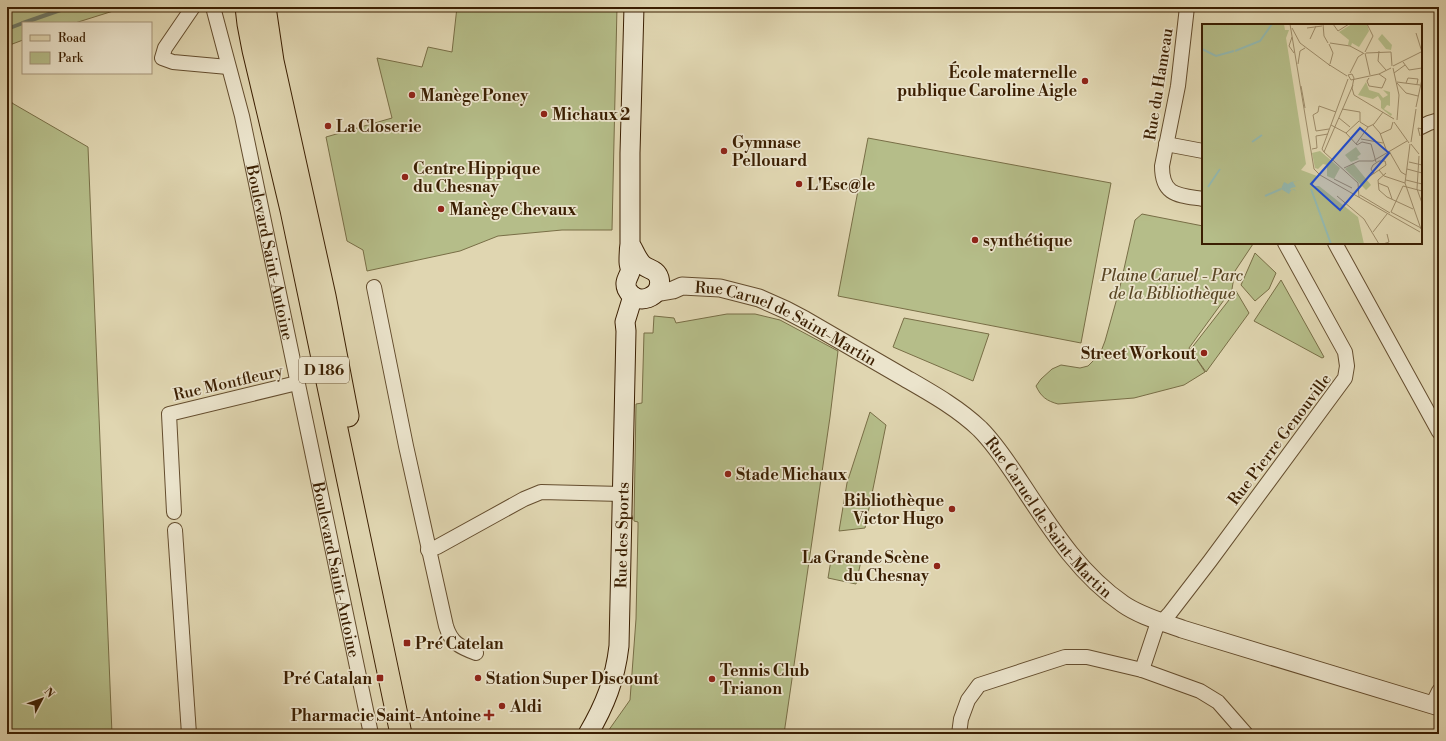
<svg xmlns="http://www.w3.org/2000/svg" width="1446" height="741" font-family="'Libre Bodoni',serif">
	<style>
		.green { fill: #b5bd89; stroke: #786e46 }
		.lines { fill: none; stroke-linecap: round; stroke-linejoin: round }
		.stream { stroke: #707b6a; stroke-width: 4 }
		.minor-casing { stroke: #644d2e; stroke-width: 16 }
		.tertiary-casing { stroke: #644d2e; stroke-width: 19 }
		.secondary-casing { stroke: #3b1f02; stroke-width: 21 }
		.primary-casing { stroke: #3b1f02; stroke-width: 23 }
		.minor { stroke: #ebe4cc; stroke-width: 14 }
		.tertiary { stroke: #ebe4cc; stroke-width: 17 }
		.secondary { stroke: #ebe4cc; stroke-width: 19 }
		.primary { stroke: #e0d6b1; stroke-width: 21 }
		.poi-dot { fill: #8f2418; stroke: #ebe4cc; stroke-width: 1.5 }
		.labels { text-anchor: middle; stroke-width: 3.5; stroke-linejoin: round; paint-order: stroke }
		.shield { fill: #ebe4cc; stroke: #705a3f; stroke-width: 1 }
		.shield-label { font-size: 15px; font-weight: bold; fill: #3b1f02 }
		.poi-label { font-size: 16px; font-weight: bold; fill: #3b1f02; stroke: #ebe4cc; text-anchor: start }
		.street-label { font-size: 16px; fill: #3b1f02; stroke: #ebe4cc }
		.park-label { font-size: 16px; font-style: italic; fill: #5a4624; stroke: #ebe4cc }
		.inset-river { fill: none; stroke: #94b9b0; stroke-width: 2 }
		.inset-road { fill: none; stroke: #9e8d6b; stroke-width: 1 }
		.view { fill: #1d4ed8; fill-opacity: 0.15; stroke: #1d4ed8; stroke-width: 2 }
		.inset-edge { fill: none; stroke: #3b1f02; stroke-width: 2 }
	</style>
	<rect width="100%" height="100%" fill="#e0d6b1"/>
	<filter id="stains"><feTurbulence type="fractalNoise" baseFrequency=".005" numOctaves="4"/><feColorMatrix values="0 0 0 0 .2 0 0 0 0 .09 0 0 0 0 .02 0 0 0 .5 -.17"/></filter>
	<radialGradient id="worn" r=".72"><stop offset=".6" stop-color="#630" stop-opacity="0"/><stop offset="1" stop-color="#630" stop-opacity=".3"/></radialGradient>
	<g class="green">
		<path d="M 7,7 L 126,7 L 75,23 L 23,23 L 23,40 L 7,46 Z"/>
		<path d="M 457,7 L 617,7 L 612,230 L 562,230 L 498,236 L 460,251 L 367,271 L 363,250 L 347,241 L 326,137 L 392,118 L 377,58 L 422,67 L 428,47 L 452,52 Z"/>
		<path d="M 7,88 L 12,103 L 88,147 L 112,734 L 7,734 Z"/>
		<path d="M 868,138 L 1111,183 L 1081,343 L 838,296 Z"/>
		<path d="M 1142,214 L 1203,226 L 1203,243 L 1253,244 L 1235,271 L 1232,289 L 1189,348 L 1190,350 L 1236,291 L 1249,313 L 1206,372 L 1196,358 L 1205,372 L 1184,385 L 1134,398 L 1058,404 C 1047,401 1041,397 1036,386 L 1041,379 L 1052,369 L 1061,365 L 1080,368 L 1088,366 L 1100,354 L 1105,341 L 1119,291 L 1135,220 Z"/>
		<path d="M 1255,253 L 1276,273 L 1269,289 L 1255,301 L 1241,285 Z"/>
		<path d="M 1281,280 L 1324,357 L 1322,358 L 1254,321 Z"/>
		<path d="M 727,314 L 755,314 L 780,320 L 838,351 L 830,417 L 784,734 L 606,734 L 630,700 L 636,619 L 638,528 L 638,522 L 634,521 L 636,404 L 642,403 L 644,333 L 653,333 L 654,316 L 674,318 L 676,323 Z"/>
		<path d="M 904,318 L 989,334 L 973,381 L 893,347 Z"/>
		<path d="M 870,412 L 886,425 L 865,528 L 839,531 L 847,483 Z"/>
		<path d="M 836,556 L 843,556 L 861,561 L 856,584 L 828,578 L 831,560 Z"/>
	</g>
	<g class="lines">
		<g class="stream">
			<path d="M 23,23 L 69,7"/>
			<path d="M 7,29 L 23,23"/>
		</g>
		<defs>
			<g id="minor">
				<path d="M 193,7 L 165,48 L 162,58 L 173,62 L 228,67"/>
				<path id="s1" d="M 213,7 L 242,116 L 371,734"/>
				<path d="M 1187,7 L 1178,86 L 1162,166 C 1162,196 1178,195 1203,199"/>
				<path d="M 1421,127 L 1429,123 L 1439,120"/>
				<path d="M 1166,144 L 1203,151"/>
				<path d="M 1335,243 L 1439,432"/>
				<path d="M 374,287 L 406,446 L 446,626 C 451,643 460,647 476,653"/>
				<path d="M 174,512 L 169,414 L 297,383"/>
				<path d="M 175,530 L 189,734"/>
				<path d="M 428,550 L 437,547 L 524,499 L 541,492 L 622,494"/>
				<path d="M 1142,670 L 1156,628 L 1170,613 L 1210,561 L 1345,378 L 1347,366 L 1345,352 L 1285,243"/>
				<path d="M 1432,705 L 1439,691"/>
				<path d="M 959,734 L 961,719 L 968,700 L 979,685 L 1065,657 L 1087,657 L 1142,670 L 1200,691 L 1218,702 L 1246,734"/>
			</g>
			<g id="tertiary">
				<path id="s2" d="M 656,293 L 673,290 L 682,286 L 720,288 L 759,298 L 786,310 L 805,320 C 839,340 872,359 905,378 C 931,393 958,408 980,429 C 996,445 1008,464 1020,482 C 1050,527 1078,573 1123,604 C 1140,616 1163,622 1182,629 L 1439,707"/>
			</g>
			<g id="secondary">
				<path d="M 630,244 C 634,250 637,260 643,265 C 649,270 656,269 659,278 C 664,297 636,308 627,289 C 624,282 628,278 630,272 C 631,269 629,265 629,262 C 629,256 629,250 630,244 L 630,153 L 634,7"/>
				<path id="s3" d="M 588,734 C 605,705 615,680 619,646 L 626,331 L 625,322 L 633,296"/>
			</g>
			<g id="primary">
				<path d="M 246,7 L 248,24 L 253,50 L 291,210 L 401,734"/>
				<path d="M 265,7 L 273,61 L 325,296 L 348,416"/>
			</g>
		</defs>
		<use href="#minor" class="minor-casing"/>
		<use href="#tertiary" class="tertiary-casing"/>
		<use href="#secondary" class="secondary-casing"/>
		<use href="#primary" class="primary-casing"/>
		<use href="#minor" class="minor"/>
		<use href="#tertiary" class="tertiary"/>
		<use href="#secondary" class="secondary"/>
		<use href="#primary" class="primary"/>
	</g>
	<g class="poi-dot">
		<circle cx="1085" cy="81" r="4"/>
		<circle cx="412" cy="95" r="4"/>
		<circle cx="544" cy="114" r="4"/>
		<circle cx="328" cy="126" r="4"/>
		<circle cx="724" cy="151" r="4"/>
		<circle cx="405" cy="177" r="4"/>
		<circle cx="799" cy="184" r="4"/>
		<circle cx="441" cy="209" r="4"/>
		<circle cx="975" cy="240" r="4"/>
		<circle cx="1204" cy="353" r="4"/>
		<circle cx="728" cy="474" r="4"/>
		<circle cx="952" cy="509" r="4"/>
		<circle cx="937" cy="566" r="4"/>
		<rect x="403" y="639" width="8" height="8" rx="2"/>
		<rect x="376" y="674" width="8" height="8" rx="2"/>
		<circle cx="478" cy="678" r="4"/>
		<circle cx="712" cy="679" r="4"/>
		<circle cx="502" cy="706" r="4"/>
		<path d="M487 709h4v4h4v4h-4v4h-4v-4h-4v-4h4z"/>
	</g>
	<g class="labels">
		<rect class="shield" x="299" y="357" width="50" height="26" rx="3"/>
		<g class="shield-label">
			<text x="324" y="375">D 186</text>
		</g>
		<g class="poi-label">
			<text x="1077" y="78" text-anchor="end">École maternelle<tspan x="1077" dy="18">publique Caroline Aigle</tspan></text>
			<text x="420" y="101">Manège Poney</text>
			<text x="552" y="120">Michaux 2</text>
			<text x="336" y="132">La Closerie</text>
			<text x="732" y="148">Gymnase<tspan x="732" dy="18">Pellouard</tspan></text>
			<text x="413" y="174">Centre Hippique<tspan x="413" dy="18">du Chesnay</tspan></text>
			<text x="807" y="190">L'Esc@le</text>
			<text x="449" y="215">Manège Chevaux</text>
			<text x="983" y="246">synthétique</text>
			<text x="1196" y="359" text-anchor="end">Street Workout</text>
			<text x="736" y="480">Stade Michaux</text>
			<text x="944" y="506" text-anchor="end">Bibliothèque<tspan x="944" dy="18">Victor Hugo</tspan></text>
			<text x="929" y="563" text-anchor="end">La Grande Scène<tspan x="929" dy="18">du Chesnay</tspan></text>
			<text x="415" y="649">Pré Catelan</text>
			<text x="720" y="676">Tennis Club<tspan x="720" dy="18">Trianon</tspan></text>
			<text x="372" y="684" text-anchor="end">Pré Catalan</text>
			<text x="486" y="684">Station Super Discount</text>
			<text x="510" y="712">Aldi</text>
			<text x="481" y="721" text-anchor="end">Pharmacie Saint-Antoine</text>
		</g>
		<g class="street-label">
			<text transform="translate(1158 84) rotate(-81)" y="6">Rue du Hameau</text>
			<text dy="6" stroke="none"><textPath href="#s1" startOffset="252">Boulevard Saint-Antoine</textPath></text>
			<text dy="6" stroke="none"><textPath href="#s2" startOffset="139">Rue Caruel de Saint-Martin</textPath></text>
			<text transform="translate(228 382) rotate(-13)" y="6">Rue Montfleury</text>
			<text transform="translate(1279 439) rotate(-53)" y="6">Rue Pierre Genouville</text>
			<text dy="6" stroke="none"><textPath href="#s2" startOffset="475">Rue Caruel de Saint-Martin</textPath></text>
			<text dy="6" stroke="none"><textPath href="#s3" startOffset="205">Rue des Sports</textPath></text>
			<text dy="6" stroke="none"><textPath href="#s1" startOffset="576">Boulevard Saint-Antoine</textPath></text>
		</g>
		<g class="park-label">
			<text x="1172" y="281">Plaine Caruel - Parc<tspan x="1172" dy="18">de la Bibliothèque</tspan></text>
		</g>
	</g>
	<g transform="translate(1202 24)">
		<rect width="220" height="220" fill="#e0d6b1"/>
		<path d="M 0,0 L 82,0 L 83,6 L 87,6 L 84,14 L 104,140 L 99,146 L 115,152 L 110,162 L 117,162 L 156,193 L 162,220 L 0,220 ZM 150,0 L 165,0 L 167,7 L 157,23 L 150,19 L 149,22 L 146,21 L 147,16 L 137,8 ZM 180,10 L 190,21 L 189,26 L 184,25 L 176,15 ZM 164,58 L 167,66 L 177,69 L 181,74 L 186,71 L 181,66 L 188,68 L 188,82 L 185,81 L 182,85 L 190,90 L 189,92 L 179,84 L 179,77 L 176,72 L 171,75 L 156,71 ZM 154,123 L 159,130 L 155,133 L 157,135 L 149,138 L 143,131 ZM 118,127 L 138,144 L 132,155 L 125,152 L 125,141 L 121,140 L 116,145 L 113,144 L 110,129 ZM 151,139 L 169,161 L 164,166 L 143,145 Z" fill="#b5bd89"/>
		<path d="M 99,156 L 91,158 L 94,163 L 89,164 L 88,166 L 92,165 L 94,167 L 90,165 L 87,170 L 79,165 L 82,158 L 86,160 L 89,158 Z" fill="#94b9b0"/>
		<path class="inset-river" d="M 0,25 L 14,32 L 32,27M 33,27 L 58,17 L 70,0M 50,118 L 60,111M 6,163 L 18,145M 109,165 L 129,220M 63,172 L 79,165"/>
		<path class="inset-road" d="M 88,0 L 112,145 L 118,151 L 218,208M 121,0 L 122,12 L 126,19M 131,0 L 136,7 L 147,0M 90,4 L 98,19 L 126,40M 105,4 L 120,2M 214,9 L 220,28M 90,13 L 87,22 L 92,29M 108,15 L 114,2M 128,19 L 148,22 L 161,29M 127,20 L 131,29 L 128,40M 177,27 L 176,37 L 184,46M 163,28 L 171,12 L 165,0M 163,29 L 168,51M 164,29 L 189,28 L 190,42M 201,38 L 207,46 L 220,44M 96,40 L 98,27 L 103,24M 128,42 L 126,40 L 145,52M 191,42 L 219,28M 191,44 L 197,71 L 195,96M 148,49 L 156,33 L 162,29M 192,49 L 203,41M 152,54 L 150,64 L 152,71 L 192,95M 152,54 L 150,50 L 146,51 L 149,56 L 177,50 L 189,44M 167,54 L 165,57 L 167,62 L 180,64 L 184,55 L 177,50M 195,58 L 218,61M 195,59 L 204,69 L 216,72M 204,59 L 206,54 L 216,55 L 215,60M 99,62 L 103,84M 214,83 L 220,55M 140,85 L 158,88M 158,88 L 158,98 L 166,103 L 172,100 L 181,88M 137,94 L 148,103M 192,98 L 207,119M 129,101 L 144,109 L 155,121 L 160,118 L 169,120 L 174,138M 171,101 L 178,109 L 185,128M 127,105 L 114,107 L 111,91 L 116,88 L 117,82 L 134,88M 144,109 L 157,97M 178,110 L 189,105 L 191,98M 218,112 L 216,104 L 220,105M 159,115 L 181,119M 209,118 L 214,85M 154,120 L 166,103M 208,120 L 203,159 L 219,205M 209,120 L 217,130M 110,125 L 115,124 L 114,112 L 126,110M 187,127 L 199,148 L 204,151M 122,128 L 120,125 L 146,55M 122,128 L 151,61M 122,128 L 156,159 L 157,173M 217,132 L 215,165 L 220,179M 207,138 L 220,141M 142,144 L 157,137 L 171,137 L 205,117M 205,145 L 220,149M 177,146 L 182,152 L 203,159M 184,149 L 176,156 L 177,166 L 185,173 L 211,185M 165,154 L 177,146 L 184,141 L 183,137 L 177,137 L 171,141 L 169,145 L 172,150M 132,155 L 150,164M 204,156 L 220,160M 176,159 L 186,163 L 190,175M 158,171 L 188,189M 135,172 L 162,195 L 177,220M 189,188 L 201,162 L 220,167M 189,188 L 219,204M 171,208 L 185,190M 181,220 L 187,218 L 185,210"/>
		<path class="view" d="M 158,104 L 187,129 L 138,186 L 109,160 Z"/>
		<rect width="220" height="220" class="inset-edge"/>
	</g>
	<rect width="1446" height="741" fill="none" stroke="#e0d6b1" stroke-width="24"/>
	<rect x="8" y="8" width="1430" height="725" fill="none" stroke="#3b1f02" stroke-width="2"/>
	<rect x="12" y="12" width="1422" height="717" fill="none" stroke="#3b1f02"/>
	<rect x="22" y="22" width="130" height="52" fill="#ebe4cc" stroke="#a5957b"/>
	<rect x="30" y="35" width="20" height="6" fill="#e0d6b1" stroke="#a5957b"/>
	<text x="58" y="42" font-size="12" fill="#3b1f02">Road</text>
	<rect x="30" y="52" width="20" height="12" fill="#b5bd89" stroke="#a5957b"/>
	<text x="58" y="62" font-size="12" fill="#3b1f02">Park</text>
	<g transform="translate(42 699) rotate(49)" stroke="#ebe4cc" stroke-width="3" paint-order="stroke">
	<path d="M0-3L7 15L0 10L-7 15Z" fill="#3b1f02"/>
	<text y="-6" font-size="11" font-weight="bold" text-anchor="middle" fill="#3b1f02">N</text>
	</g>
	<rect width="100%" height="100%" filter="url(#stains)"/>
	<rect width="100%" height="100%" fill="url(#worn)"/>
</svg>
